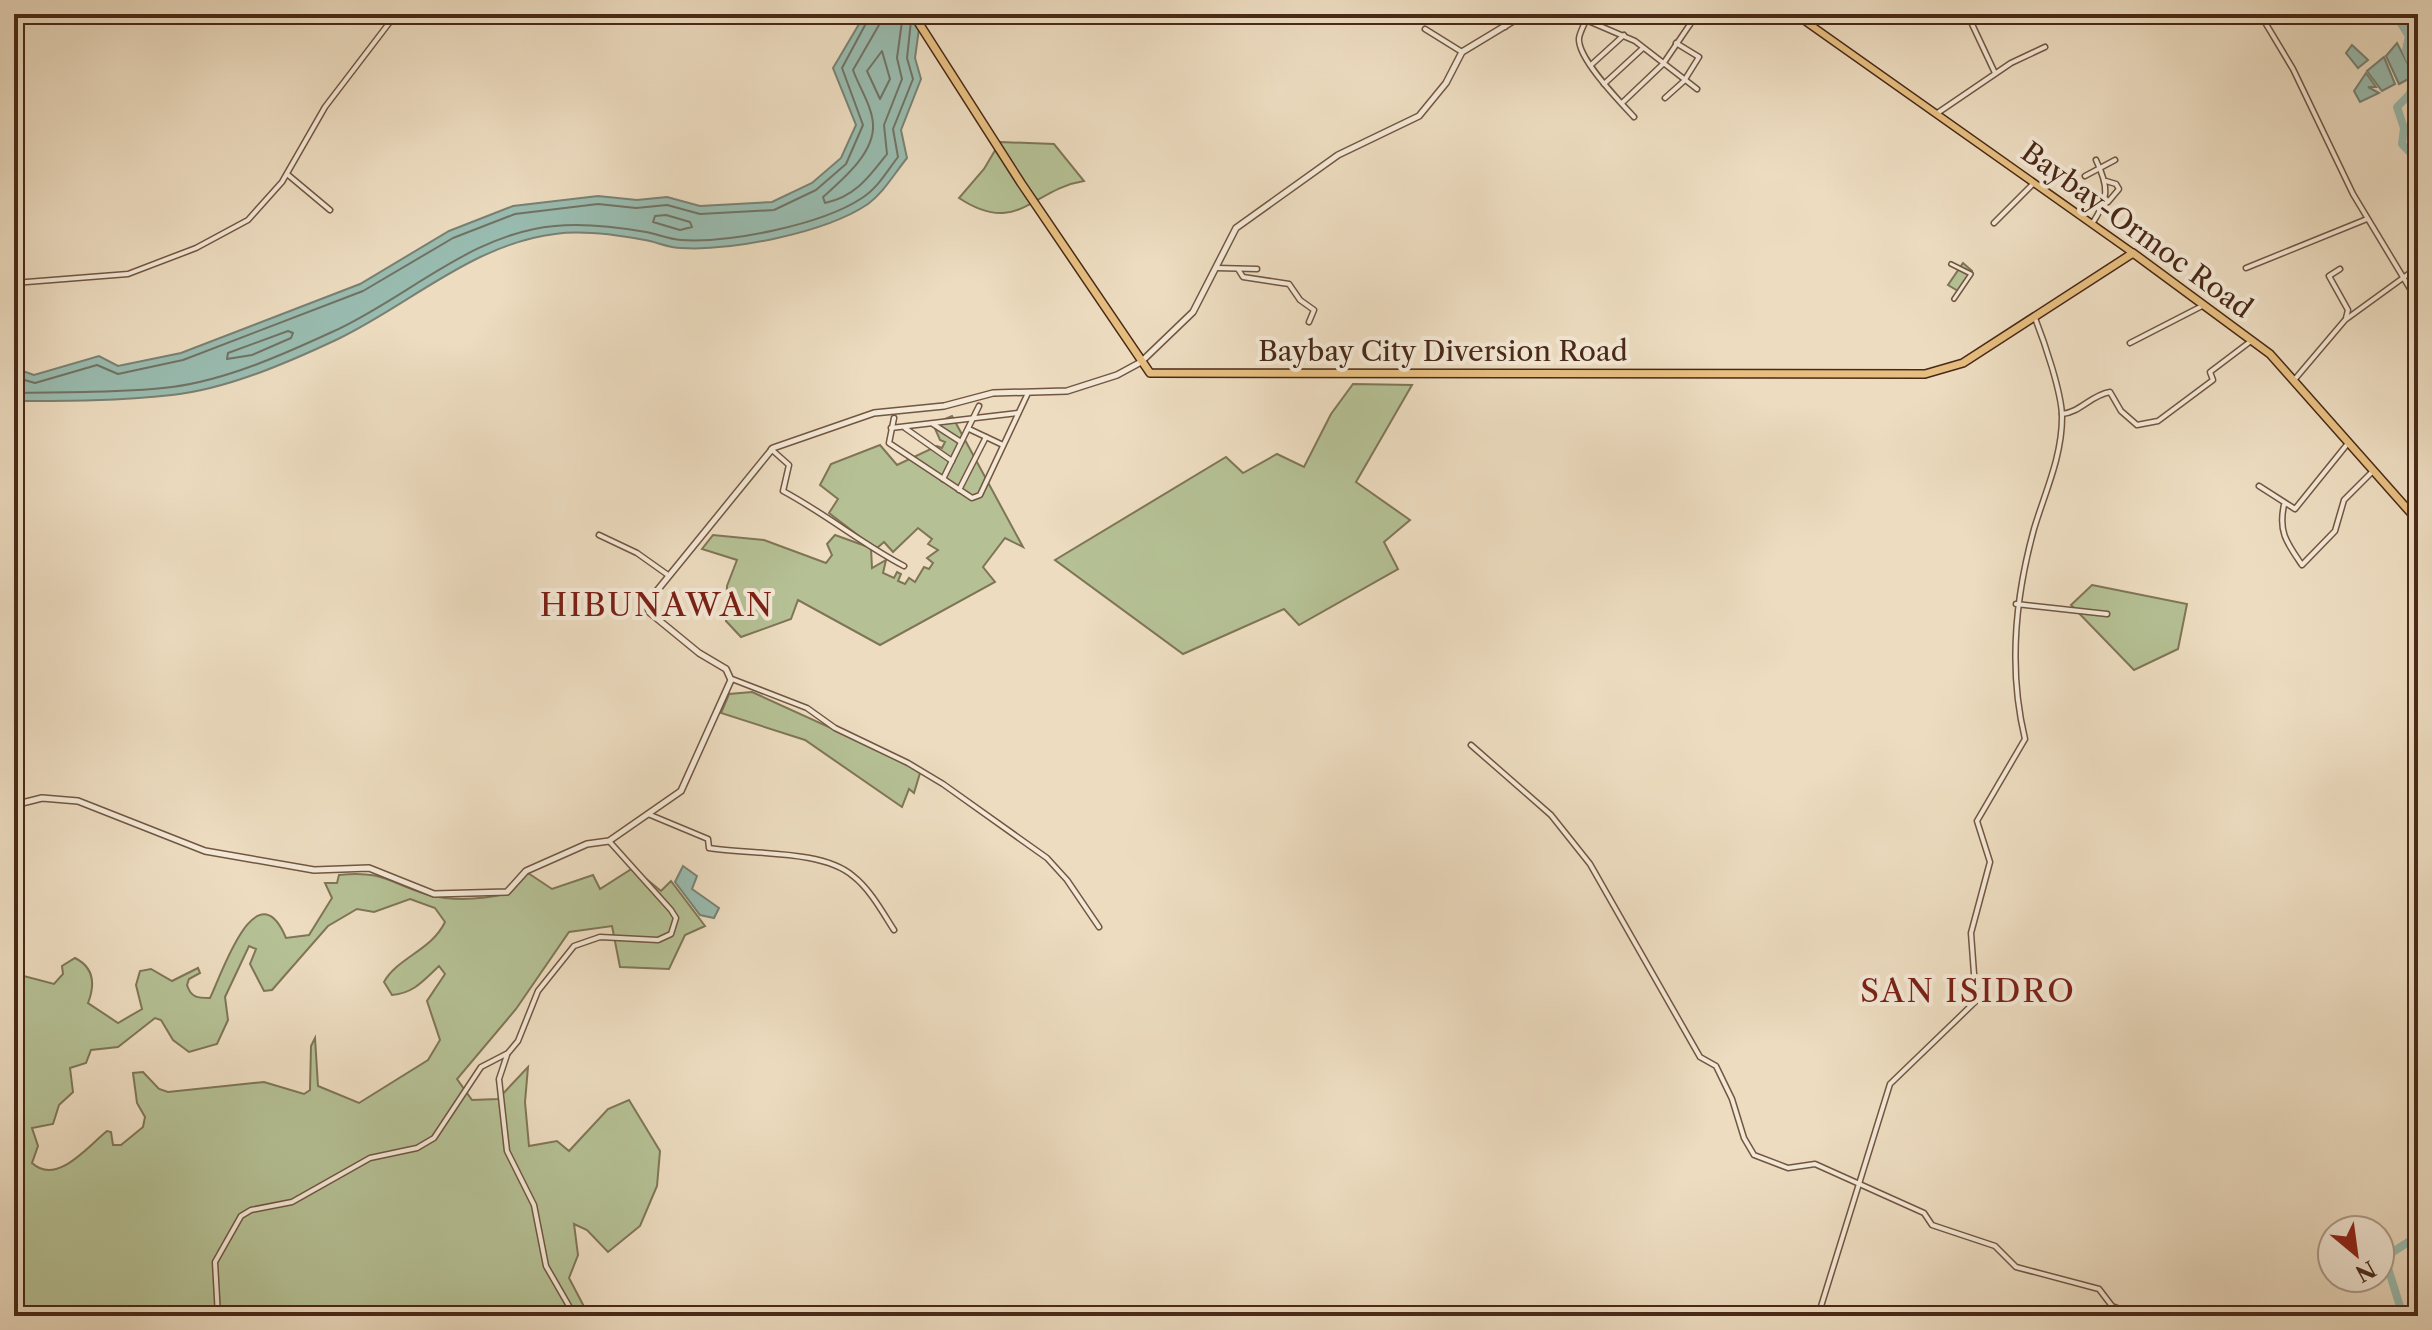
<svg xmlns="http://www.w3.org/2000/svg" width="2432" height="1330" font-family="'Libre Caslon Text',serif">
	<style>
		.green { fill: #b5c195; stroke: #7f7556; stroke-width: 2; fill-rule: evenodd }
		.water { fill: #99bcb0; stroke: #798173; stroke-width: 2 }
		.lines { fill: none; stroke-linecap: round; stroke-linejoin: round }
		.shore { stroke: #717264; stroke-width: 2 }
		.river { stroke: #99bcb0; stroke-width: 8 }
		.pedestrian-casing { stroke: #725641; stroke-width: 6 }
		.minor-casing { stroke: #725641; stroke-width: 7 }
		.tertiary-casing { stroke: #725641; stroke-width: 8 }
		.primary-casing { stroke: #492917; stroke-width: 9 }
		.trunk-casing { stroke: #492917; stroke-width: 10 }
		.pedestrian { stroke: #f3e8d6; stroke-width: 3 }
		.minor { stroke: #f3e8d6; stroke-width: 4 }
		.tertiary { stroke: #f3e8d6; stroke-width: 5 }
		.primary { stroke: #e6be80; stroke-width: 6 }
		.trunk { stroke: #e6be80; stroke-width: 7 }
		.labels { text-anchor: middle; stroke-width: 8; stroke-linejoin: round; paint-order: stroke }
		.street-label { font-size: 28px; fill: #492917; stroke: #f3e8d6 }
		.quarter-label { font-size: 32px; letter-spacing: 2px; fill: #7a1f14; stroke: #f3e8d6 }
	</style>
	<rect width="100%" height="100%" fill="#eddcc0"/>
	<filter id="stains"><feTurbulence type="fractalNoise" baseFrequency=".0025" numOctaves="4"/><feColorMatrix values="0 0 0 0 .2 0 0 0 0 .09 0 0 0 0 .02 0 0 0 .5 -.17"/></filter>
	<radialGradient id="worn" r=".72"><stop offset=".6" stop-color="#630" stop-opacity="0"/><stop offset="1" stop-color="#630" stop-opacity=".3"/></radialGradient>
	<g class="green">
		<path d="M 1000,142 L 1054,144 L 1084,181 C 1032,189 1018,237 959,198 L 984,169 Z"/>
		<path d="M 1963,263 L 1972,271 L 1958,291 L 1948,285 Z"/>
		<path d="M 1353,384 L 1412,385 L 1356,482 L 1410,520 L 1384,542 L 1398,569 L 1299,625 L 1284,609 L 1183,654 L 1055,560 L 1226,457 L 1243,473 L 1277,454 L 1304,467 L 1331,414 Z"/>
		<path d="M 952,416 L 1023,547 L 1005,538 L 983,567 L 995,582 L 880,645 L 798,600 L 791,619 L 741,637 L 726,621 L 727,586 L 737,560 L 702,549 L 713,535 L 764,540 L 826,563 L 832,555 L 827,544 L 835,535 L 871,548 L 872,568 L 886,560 L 883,573 L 894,578 L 897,572 L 901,574 L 898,581 L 905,584 L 909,578 L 915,582 L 924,567 L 929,569 L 933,563 L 927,558 L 938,550 L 928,544 L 932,539 L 918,528 L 893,552 L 884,542 L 876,549 L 829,513 L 838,499 L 820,485 L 831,464 L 880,445 L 897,465 L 937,446 L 942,448 L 945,442 L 940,440 L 933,424 Z"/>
		<path d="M 2092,585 L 2187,604 L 2178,649 L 2134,670 L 2071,605 Z"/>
		<path d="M 752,692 L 908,763 L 920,773 L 914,793 L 909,789 L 902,807 L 805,740 L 721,713 L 729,694 Z"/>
		<path d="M 633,868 L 661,891 L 671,881 L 705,926 L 685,935 L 669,969 L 620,967 L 612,926 L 569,932 L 516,1009 L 457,1079 L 472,1100 L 498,1099 L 528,1067 L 525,1102 L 529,1146 L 557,1141 L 569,1151 L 608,1109 L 629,1100 L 660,1151 L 657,1186 L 640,1226 L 608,1252 L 587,1230 L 574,1224 L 578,1255 L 569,1278 L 589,1316 L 14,1316 L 14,1120 L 19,1107 L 14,1102 L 14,984 L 24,976 L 54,984 L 63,974 L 62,966 L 75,958 C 95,968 95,985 88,1003 L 118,1023 L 142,1009 L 136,985 L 140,971 L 151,969 L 172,981 L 198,968 L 200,973 L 189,979 L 187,985 C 191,998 198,998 210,998 C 220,979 256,866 286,938 L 309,935 L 332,898 L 325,883 L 337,883 L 339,875 C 385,870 390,884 429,895 C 456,902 484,899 510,893 L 528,873 L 552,889 L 593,875 L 600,889 ZM 410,899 L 435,908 L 445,922 C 432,950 397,958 384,982 L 392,995 C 414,993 423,981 439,966 L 445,974 L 427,1001 L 440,1040 L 428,1060 L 359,1103 L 318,1086 L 315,1038 L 311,1046 L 310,1090 L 304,1094 L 264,1082 L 168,1092 L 159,1089 L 143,1072 L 133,1073 L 137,1103 L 145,1117 L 143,1127 L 121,1145 L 113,1145 L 111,1132 L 107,1131 C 88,1146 57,1186 32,1163 L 38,1146 L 32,1128 L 53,1124 L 59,1105 L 73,1092 L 70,1068 L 86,1063 L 91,1050 L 118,1047 L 155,1018 L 161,1020 L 173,1040 L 189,1052 L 217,1044 L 228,1020 L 225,997 L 249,946 L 256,949 L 250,964 L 264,991 L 272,990 L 328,926 L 357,909 L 374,912 Z"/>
	</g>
	<g class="water">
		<path d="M 865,14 L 921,14 L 915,58 L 921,79 L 901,130 L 907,158 C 894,174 884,192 868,204 C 825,233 732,251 681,248 C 669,248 657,242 645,240 C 618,235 583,230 555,234 C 473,244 409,305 338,339 C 287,363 227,389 172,395 C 120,401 66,401 14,401 L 14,368 L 34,375 L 99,356 L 118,366 L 181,353 L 360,284 L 449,231 L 513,206 L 598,196 L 637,200 L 667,197 L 700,206 L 772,202 L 812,183 L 841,158 L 856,125 L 833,68 Z"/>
		<path d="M 2397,43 L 2414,76 L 2399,84 L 2386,56 Z"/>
		<path d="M 2352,45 L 2368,60 L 2358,68 L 2346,53 Z"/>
		<path d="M 2384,57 L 2395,84 L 2382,91 L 2367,71 Z"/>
		<path d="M 2366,73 L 2376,87 L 2368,87 L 2379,93 L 2360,102 L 2354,91 Z"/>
		<path d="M 683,866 L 697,876 L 692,889 L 719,908 L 714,918 L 700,915 L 675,882 Z"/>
	</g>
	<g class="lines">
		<g class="shore">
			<path d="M 881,14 L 879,25 L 853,70 C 859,87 872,106 873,124 C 875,153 842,180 823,197 L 825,203 C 855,197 869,177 887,154 L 884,125 L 902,79 L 897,58 L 903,14"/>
			<path d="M 882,51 L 890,79 L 880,99 L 867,71 Z"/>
			<path d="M 666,215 L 690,222 L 692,227 L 680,230 L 653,222 L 655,216 Z"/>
			<path d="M 288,331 L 293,333 L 291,338 L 252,355 L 227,359 L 228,353 Z"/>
			<path d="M 14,377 L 35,383 L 97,365 L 118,374 L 183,360 L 363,291 L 453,238 L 515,214 L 598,204 L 636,208 L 667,205 L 700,214 L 774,210 L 816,190 L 846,164 L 863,125 L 842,68 L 871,14"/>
			<path d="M 14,393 C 66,392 120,393 172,387 C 226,380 282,355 332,332 C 406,299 471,233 555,226 C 584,223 617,227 646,232 C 657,234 669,239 681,240 C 730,243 821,225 862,198 C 878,188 887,171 898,157 L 893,129 L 913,79 L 907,58 L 911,21"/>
		</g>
		<g class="river">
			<path d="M 2395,14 L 2409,36 L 2406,50 L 2417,76 L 2409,95 L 2397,107 L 2404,128 L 2402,144 L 2418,161"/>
			<path d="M 2397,14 L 2418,22"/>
			<path d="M 2403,1316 L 2388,1268 L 2391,1253 L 2418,1236"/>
		</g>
		<defs>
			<path id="pedestrian" d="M 1951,264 L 1971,274 L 1954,299"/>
			<g id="minor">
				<path d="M 1503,14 L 1505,27"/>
				<path d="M 1676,14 L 1690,24"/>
				<path d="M 1941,14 L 1971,22 L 1995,73"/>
				<path d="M 2260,14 L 2293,69 L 2353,194 L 2418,302"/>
				<path d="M 2286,14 L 2293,14"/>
				<path d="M 2265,21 L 2273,14"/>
				<path d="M 1425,29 L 1462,52"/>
				<path d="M 1591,65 L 1624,35"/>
				<path d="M 1604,84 L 1643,48"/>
				<path d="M 1665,98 L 1684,81 L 1699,57 L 1676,43"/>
				<path d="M 1622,103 L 1663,64 L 1697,14"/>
				<path d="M 1936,114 L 2011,63 L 2045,47"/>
				<path d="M 1634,117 C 1620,102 1577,58 1579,38 C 1580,32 1584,25 1586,20 L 1635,41 L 1697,89"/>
				<path d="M 287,174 L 330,210"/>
				<path d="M 2085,176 L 2115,160"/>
				<path d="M 2106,181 L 2116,184 L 2119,189 L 2108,202"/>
				<path d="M 1994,223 L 2034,183"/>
				<path d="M 2092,224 C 2109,198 2109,187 2096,160"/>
				<path d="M 1217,268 L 1257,269"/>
				<path d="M 2246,268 L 2367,219"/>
				<path d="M 1238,269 L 1243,277 L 1289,284 L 1300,300 L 1314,310 L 1309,322"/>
				<path d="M 2340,269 L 2329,276 L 2348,310 L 2346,318"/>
				<path d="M 14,283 L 128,274 L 196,248 L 248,220 L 282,182 L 325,107 L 396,14"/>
				<path d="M 2130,343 L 2204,305"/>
				<path d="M 2295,379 L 2345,320 L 2418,267"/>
				<path d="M 2062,414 C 2081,412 2091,395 2110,392 L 2121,411 L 2137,425 L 2158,421 L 2213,380 L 2210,372 L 2251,341"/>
				<path d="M 894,418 L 889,443 L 972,498 L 980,495 L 1028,393"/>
				<path d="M 933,424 L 961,442"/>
				<path d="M 891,428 L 1018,413"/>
				<path d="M 905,428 L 952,461"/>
				<path d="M 969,429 L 1003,445"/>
				<path d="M 771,449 L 789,465 L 783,491 C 826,514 862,544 904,566"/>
				<path d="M 943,479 L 979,406"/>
				<path d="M 2259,486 L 2295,509 L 2349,442"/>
				<path d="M 959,490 L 986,437"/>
				<path d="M 2284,505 C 2278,532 2287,543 2302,565 L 2335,531 L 2344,500 L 2374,470"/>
				<path d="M 599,535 L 637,553 L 668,575"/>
				<path d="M 2016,604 L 2107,614"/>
				<path d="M 732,679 L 807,708 L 835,728 L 908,763 L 943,784 L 1047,858 L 1067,880 L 1099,927"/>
				<path d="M 1471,745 L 1551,815 L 1590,864 L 1700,1057 L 1716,1066 L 1732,1099 L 1744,1138 L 1754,1155 L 1788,1168 L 1815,1164 L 1924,1213 L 1932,1225 L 1995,1246 L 2016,1267 L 2099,1289 L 2112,1306 L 2138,1316"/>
				<path d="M 648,814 L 708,839 L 709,848 C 749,855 822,849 853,876 C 870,889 883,913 894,930"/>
				<path d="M 507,1055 L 499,1079 L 507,1151 L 534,1205 L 546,1266 L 569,1306 L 571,1316"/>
				<path d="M 218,1316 L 215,1262 L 241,1216 L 251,1210 L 292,1202 L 370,1158 L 417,1148 L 434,1138 L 481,1067 L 508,1053 L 518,1041 L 538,991 L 574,946 L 600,937 L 658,940 L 671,934 L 676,918 L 671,910 L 609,841"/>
				<path d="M 1818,1316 L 1890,1084 L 1976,1001 L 1971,933 L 1990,862 L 1977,821 L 2025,739 C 2008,669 2015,598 2034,529 C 2045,492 2062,457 2062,417 C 2062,393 2044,341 2035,318"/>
			</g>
			<path id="tertiary" d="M 14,805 L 42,798 L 78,801 L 205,851 L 314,870 L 369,868 L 434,894 L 507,892 L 526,871 L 587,844 L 609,841 L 681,791 L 731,680 L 726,669 L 699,653 L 649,612 L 647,603 L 773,448 L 874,413 L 944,406 L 993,393 L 1067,391 L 1117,375 L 1141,362 L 1193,312 L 1236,228 L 1338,155 L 1419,116 L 1446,83 L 1462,52 L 1525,14"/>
			<path id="primary" d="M 1795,14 L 2133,253"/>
			<path id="trunk" d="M 913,14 L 1021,183 L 1150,373 L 1925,374 L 1963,363 L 2133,253 L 2270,354 L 2418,521"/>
		</defs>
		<use href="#pedestrian" class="pedestrian-casing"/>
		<use href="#minor" class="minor-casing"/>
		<use href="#tertiary" class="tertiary-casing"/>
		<use href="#primary" class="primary-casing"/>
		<use href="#trunk" class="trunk-casing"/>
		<use href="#pedestrian" class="pedestrian"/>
		<use href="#minor" class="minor"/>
		<use href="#tertiary" class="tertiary"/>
		<use href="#primary" class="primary"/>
		<use href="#trunk" class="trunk"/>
	</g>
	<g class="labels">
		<g class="street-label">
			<text transform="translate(2137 230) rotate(36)" y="10">Baybay-Ormoc Road</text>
			<text x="1443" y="361">Baybay City Diversion Road</text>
		</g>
		<g class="quarter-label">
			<text x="657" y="616">HIBUNAWAN</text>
			<text x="1968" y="1002">SAN ISIDRO</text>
		</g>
	</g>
	<rect width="2432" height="1330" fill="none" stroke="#eddcc0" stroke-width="48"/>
	<rect x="16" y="16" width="2400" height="1298" fill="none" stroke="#492917" stroke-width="4"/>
	<rect x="24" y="24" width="2384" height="1282" fill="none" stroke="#492917" stroke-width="2"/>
	<g transform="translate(2356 1254) rotate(151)"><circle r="38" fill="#f3e8d6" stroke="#af9c8a" stroke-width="2"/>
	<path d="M0-6L14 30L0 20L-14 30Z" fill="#8f2418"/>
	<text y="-12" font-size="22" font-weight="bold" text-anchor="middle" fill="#492917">N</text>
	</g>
	<rect width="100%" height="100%" filter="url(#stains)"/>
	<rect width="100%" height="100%" fill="url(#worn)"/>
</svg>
